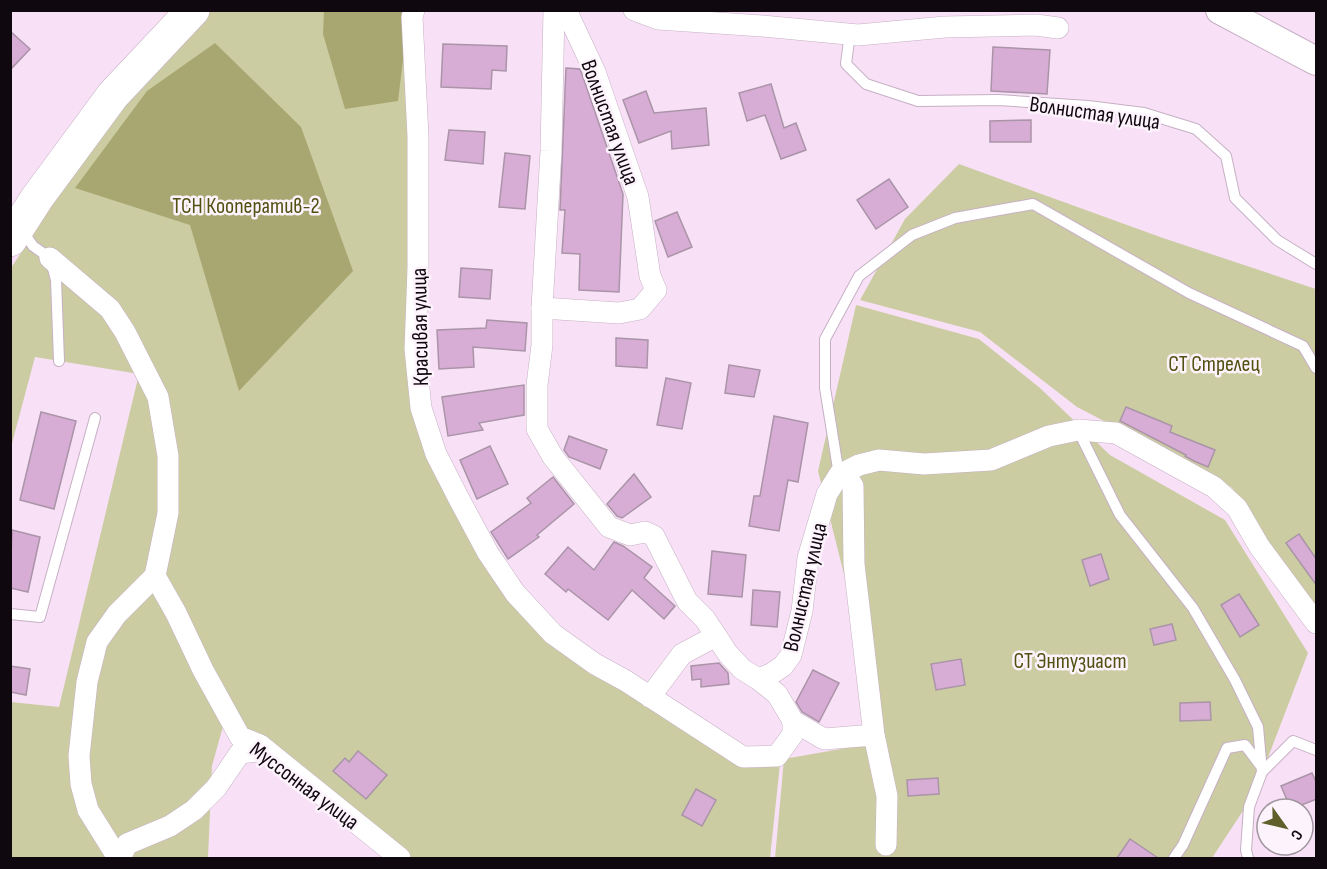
<svg xmlns="http://www.w3.org/2000/svg" width="1327" height="869" font-family="'Sofia Sans Condensed',sans-serif">
	<style>
		.green { fill: #cccca3 }
		.forest { fill: #a8a772 }
		.building { fill: #d8add5; stroke: #aa94a8; stroke-width: 1.5 }
		.lines { fill: none; stroke-linecap: round; stroke-linejoin: round }
		.lane-casing { stroke: #c6b0c4; stroke-width: 12 }
		.street-casing { stroke: #c6b0c4; stroke-width: 22 }
		.secondary-casing { stroke: #c6b0c4; stroke-width: 30 }
		.primary-casing { stroke: #c6b0c4; stroke-width: 34 }
		.lane { stroke: #fff; stroke-width: 10 }
		.street { stroke: #fff; stroke-width: 21 }
		.secondary { stroke: #fff; stroke-width: 28 }
		.primary { stroke: #fff; stroke-width: 33 }
		.labels { text-anchor: middle; stroke-width: 5; stroke-linejoin: round; paint-order: stroke }
		.street-label { font-size: 22px; fill: #10080f; stroke: #fdf3fc }
		.park-label { font-size: 22px; fill: #525010; stroke: #fdf3fc }
	</style>
	<rect width="100%" height="100%" fill="#f8e1f7"/>
	<g class="green">
		<path d="M 210,11 L 404,11 L 407,76 L 408,347 L 477,544 L 594,671 L 780,764 L 770,858 L 408,858 L 247,731 L 230,701 L 212,766 L 208,858 L 11,858 L 11,702 L 59,707 L 139,374 L 35,357 L 11,447 L 11,268 L 34,233 L 30,229 L 129,93 Z"/>
		<path d="M 959,164 L 1163,238 L 1316,289 L 1316,631 L 1247,505 L 1231,487 L 1077,407 L 980,332 L 860,300 L 905,219 Z"/>
		<path d="M 856,305 L 979,339 L 1040,388 L 1110,455 L 1225,520 L 1308,653 L 1254,794 L 1212,858 L 775,858 L 784,759 L 886,741 L 818,471 Z"/>
	</g>
	<g class="forest">
		<path d="M 324,11 L 409,11 L 398,101 L 345,109 L 323,34 Z"/>
		<path d="M 215,43 L 301,127 L 353,271 L 239,391 L 190,225 L 75,188 L 147,91 Z"/>
	</g>
	<g class="building">
		<path d="M 10,31 L 30,49 L 10,70 Z"/>
		<path d="M 443,44 L 507,46 L 506,71 L 492,70 L 491,89 L 441,87 Z"/>
		<path d="M 993,47 L 1050,50 L 1047,94 L 991,91 Z"/>
		<path d="M 566,68 L 580,69 L 583,77 L 623,194 L 619,292 L 579,290 L 580,254 L 562,253 L 565,210 L 560,210 Z"/>
		<path d="M 771,84 L 784,128 L 796,123 L 806,150 L 781,159 L 765,115 L 747,121 L 739,93 Z"/>
		<path d="M 646,91 L 654,113 L 706,108 L 709,145 L 672,149 L 671,131 L 639,143 L 623,100 Z"/>
		<path d="M 1031,120 L 1031,142 L 990,142 L 990,121 Z"/>
		<path d="M 449,130 L 485,132 L 483,164 L 445,160 Z"/>
		<path d="M 505,153 L 530,156 L 525,209 L 499,207 Z"/>
		<path d="M 889,179 L 908,207 L 876,229 L 857,200 Z"/>
		<path d="M 677,212 L 692,247 L 668,257 L 655,221 Z"/>
		<path d="M 461,268 L 492,270 L 490,299 L 459,297 Z"/>
		<path d="M 487,320 L 527,323 L 525,351 L 473,347 L 474,367 L 439,369 L 437,330 L 486,328 Z"/>
		<path d="M 616,338 L 648,340 L 647,368 L 616,366 Z"/>
		<path d="M 729,365 L 760,370 L 754,397 L 725,393 Z"/>
		<path d="M 666,378 L 691,383 L 682,429 L 657,425 Z"/>
		<path d="M 524,385 L 524,415 L 479,423 L 483,430 L 448,436 L 442,397 Z"/>
		<path d="M 1126,407 L 1172,426 L 1170,432 L 1215,450 L 1208,467 L 1194,461 L 1185,456 L 1186,455 L 1120,421 Z"/>
		<path d="M 41,412 L 76,421 L 54,509 L 20,500 Z"/>
		<path d="M 774,416 L 808,423 L 798,482 L 788,480 L 779,531 L 749,526 L 754,496 L 760,496 Z"/>
		<path d="M 569,436 L 607,450 L 600,469 L 569,457 L 564,450 Z"/>
		<path d="M 490,446 L 508,484 L 477,499 L 460,460 Z"/>
		<path d="M 634,474 L 651,497 L 622,518 L 617,516 L 607,504 Z"/>
		<path d="M 553,477 L 574,504 L 537,535 L 539,537 L 508,559 L 491,532 L 531,503 L 527,498 Z"/>
		<path d="M 12,530 L 40,537 L 28,592 L 10,588 Z"/>
		<path d="M 1299,534 L 1317,560 L 1317,586 L 1286,543 Z"/>
		<path d="M 614,542 L 623,546 L 652,567 L 644,578 L 675,606 L 664,619 L 632,590 L 608,620 L 568,589 L 566,592 L 545,574 L 568,547 L 594,570 Z"/>
		<path d="M 712,551 L 746,555 L 742,597 L 708,594 Z"/>
		<path d="M 1101,554 L 1109,579 L 1090,586 L 1082,560 Z"/>
		<path d="M 753,590 L 780,592 L 777,627 L 751,625 Z"/>
		<path d="M 1239,594 L 1259,625 L 1240,637 L 1221,605 Z"/>
		<path d="M 1172,624 L 1176,640 L 1154,645 L 1150,629 Z"/>
		<path d="M 961,659 L 965,685 L 936,690 L 931,664 Z"/>
		<path d="M 719,663 L 728,673 L 729,684 L 701,687 L 701,679 L 692,680 L 691,666 Z"/>
		<path d="M 10,666 L 30,669 L 26,695 L 10,692 Z"/>
		<path d="M 813,670 L 839,683 L 819,722 L 802,712 L 796,702 Z"/>
		<path d="M 1210,702 L 1211,720 L 1180,721 L 1180,703 Z"/>
		<path d="M 358,751 L 387,775 L 366,799 L 333,771 L 345,758 L 349,762 Z"/>
		<path d="M 1312,773 L 1317,784 L 1317,799 L 1291,809 L 1281,786 Z"/>
		<path d="M 938,778 L 939,794 L 908,796 L 907,780 Z"/>
		<path d="M 696,789 L 716,800 L 702,826 L 682,815 Z"/>
		<path d="M 1130,839 L 1158,858 L 1117,858 Z"/>
	</g>
	<g class="lines">
		<defs>
			<g id="lane">
				<path d="M 850,33 L 846,64 L 866,84 L 918,101 L 998,100 L 1088,106 L 1144,113 L 1196,129 L 1226,156 L 1235,198 L 1277,240 L 1316,264"/>
				<path d="M 22,230 L 33,246 L 50,258 L 56,280 L 59,361"/>
				<path d="M 1078,430 L 1120,515 L 1193,608 L 1235,680 L 1258,727 L 1262,772 L 1249,807 L 1246,850 L 1248,858"/>
				<path d="M 839,475 L 825,388 L 825,339 L 859,276 L 912,235 L 955,218 L 1033,204 L 1189,293 L 1303,346 L 1316,368"/>
				<path d="M 10,614 L 40,617 L 95,418"/>
				<path d="M 1262,772 L 1293,741 L 1316,750"/>
				<path d="M 1174,858 L 1183,845 L 1227,748 L 1245,745 L 1260,765"/>
			</g>
			<g id="street">
				<path d="M 414,10 L 412,17 L 418,137 L 418,268 L 415,349 L 421,408 L 436,454 L 459,499 L 488,553 L 515,593 L 553,634 L 595,664 L 626,681 L 743,757 L 777,756 L 793,734 L 793,721"/>
				<path d="M 554,10 L 551,151 L 542,308 L 542,345 L 537,385 L 537,429 L 553,457 L 609,527 L 630,535 L 645,532 L 654,536 L 687,601 L 705,619 L 728,654 L 742,669 L 758,679 L 771,674 L 783,666 L 791,655 L 802,611 L 808,558 L 827,494 L 839,475 L 859,465 L 879,460 L 924,464 L 991,460 L 1049,436 L 1078,430 L 1116,433 L 1214,487 L 1237,508 L 1259,546 L 1316,623"/>
				<path d="M 634,10 L 658,19 L 762,26 L 858,35 L 945,27 L 1036,25 L 1058,28"/>
				<path d="M 50,258 L 110,309 L 125,332 L 158,397 L 168,456 L 168,513 L 155,576 L 117,614 L 97,642 L 87,682 L 79,756 L 81,784 L 88,810 L 118,858"/>
				<path d="M 542,308 L 619,313 L 640,309 L 656,290 L 650,276 L 638,197 L 595,72 L 566,10"/>
				<path d="M 839,475 L 849,480 L 853,486 L 854,564 L 874,735 L 887,796 L 886,845"/>
				<path d="M 155,576 L 176,613 L 203,670 L 240,737 L 260,745 L 400,858"/>
				<path d="M 758,679 L 777,694 L 793,721 L 824,739 L 874,735"/>
				<path d="M 650,697 L 682,654 L 716,636"/>
				<path d="M 120,858 L 127,844 L 170,826 L 194,810 L 216,788 L 240,753 L 266,750"/>
			</g>
			<path id="secondary" d="M 1220,10 L 1316,61"/>
			<path id="primary" d="M 10,240 L 37,198 L 113,95 L 193,10"/>
		</defs>
		<use href="#lane" class="lane-casing"/>
		<use href="#street" class="street-casing"/>
		<use href="#secondary" class="secondary-casing"/>
		<use href="#primary" class="primary-casing"/>
		<use href="#lane" class="lane"/>
		<use href="#street" class="street"/>
		<use href="#secondary" class="secondary"/>
		<use href="#primary" class="primary"/>
	</g>
	<g class="labels">
		<g class="street-label">
			<text transform="translate(1095 112) rotate(8)" y="8">Волнистая улица</text>
			<text transform="translate(611 122) rotate(70)" y="8">Волнистая улица</text>
			<text transform="translate(419 327) rotate(-91)" y="8">Красивая улица</text>
			<text transform="translate(804 587) rotate(-77)" y="8">Волнистая улица</text>
			<text transform="translate(305 785) rotate(37)" y="8">Муссонная улица</text>
		</g>
		<g class="park-label">
			<text x="246" y="213">ТСН Кооператив-2</text>
			<text x="1214" y="371">СТ Стрелец</text>
			<text x="1070" y="668">СТ Энтузиаст</text>
		</g>
	</g>
	<rect width="1327" height="869" fill="none" stroke="#10080f" stroke-width="24"/>
	<g transform="translate(1285 827) rotate(124)"><circle r="28" fill="#fdf3fc" stroke="#9e959d" stroke-width="1.5"/>
	<path d="M0-4.5L10 22L0 15L-10 22Z" fill="#605f2c"/>
	<text y="-9" font-size="16" font-weight="bold" text-anchor="middle" fill="#10080f">С</text>
	</g>
</svg>
